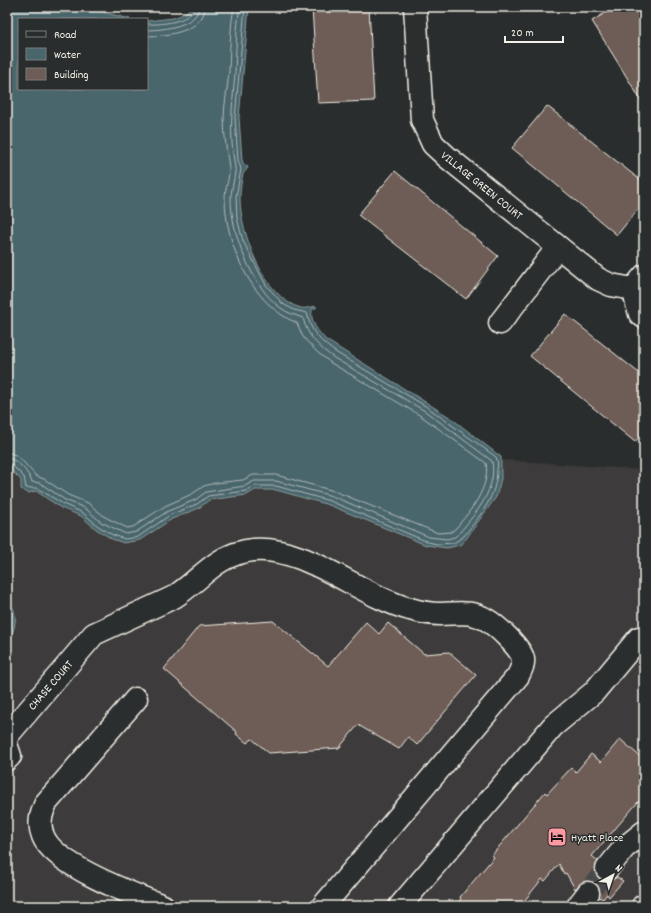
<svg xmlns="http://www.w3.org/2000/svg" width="651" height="913" font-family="Dekko,sans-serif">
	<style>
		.built { fill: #3e3b3a }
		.water { fill: #49666d; stroke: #8d9e9e }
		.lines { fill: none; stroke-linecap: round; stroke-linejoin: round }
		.shore { stroke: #b0b9b7; stroke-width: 1 }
		.building { fill: #6e5d56; stroke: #f4f1e8 }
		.minor-tunnel { stroke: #484a4a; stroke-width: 22; stroke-dasharray: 22 11; stroke-linecap: butt }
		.minor-casing { stroke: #f4f1e8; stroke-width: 25 }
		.minor { stroke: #2a2d2e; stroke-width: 22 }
		.labels { text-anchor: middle; stroke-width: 3; stroke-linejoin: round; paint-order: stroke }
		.street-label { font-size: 12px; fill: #f4f1e8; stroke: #2a2d2e }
		.poi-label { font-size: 12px; fill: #f4f1e8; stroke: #2a2d2e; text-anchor: start }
	</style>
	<rect width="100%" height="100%" fill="#2a2d2e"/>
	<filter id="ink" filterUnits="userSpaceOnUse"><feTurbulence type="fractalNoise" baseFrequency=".025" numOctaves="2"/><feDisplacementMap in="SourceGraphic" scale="8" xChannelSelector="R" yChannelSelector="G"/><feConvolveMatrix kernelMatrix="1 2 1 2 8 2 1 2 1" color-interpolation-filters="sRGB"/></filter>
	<g filter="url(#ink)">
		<path class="built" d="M 502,460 L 644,470 L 644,906 L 16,906 L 7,900 L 7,466 L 21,480 L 21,486 L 35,491 L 61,508 L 81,516 L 96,529 L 151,533 L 172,519 L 199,508 L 209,500 L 250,493 L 255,490 L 276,490 L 329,505 L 357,517 L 460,545 L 473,531 L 496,497 L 501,479 Z"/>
		<g class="water">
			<path d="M 7,7 L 95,7 L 103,12 L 130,19 L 19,19 L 19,89 L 147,89 L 147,21 L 173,18 L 184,14 L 192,7 L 249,7 L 239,118 L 242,160 L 244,165 L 248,167 C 247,170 245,171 243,174 C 241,181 240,191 240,199 C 240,231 264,299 301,308 C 305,309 311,307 316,306 L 316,308 L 312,309 C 310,323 318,331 326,340 L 451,418 L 501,457 L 501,479 L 496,497 L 466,539 L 460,545 L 447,548 L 426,545 L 329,505 L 276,490 L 255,490 L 247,495 L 209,500 L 199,508 L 172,519 L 140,540 L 124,543 L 112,539 L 96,529 L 81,516 L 61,508 L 36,491 L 28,493 L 21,489 L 21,480 L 7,466 Z"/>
			<path d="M 7,599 C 19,612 17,628 7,642 Z"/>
		</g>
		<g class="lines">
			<g class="shore">
				<path d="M 147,24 C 159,25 192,22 194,7"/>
				<path d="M 147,30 C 162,30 198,26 199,7"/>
				<path d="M 147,36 C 166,36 204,32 205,7"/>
				<path d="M 7,452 L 18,456 L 36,476 L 44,479 L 68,495 L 88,503 L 105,517 L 127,528 L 133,527 L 165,506 L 192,494 L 204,486 L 215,483 L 243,480 L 253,475 L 276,475 L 334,491 L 438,533 L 451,532 L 456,528 C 471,510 490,488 486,463 L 421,416 L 331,363 L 317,352 L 303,337 L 297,323 C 252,305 225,244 225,198 C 225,188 230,177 229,168 C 227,152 224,136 224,119 C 224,103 228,87 229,71 C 230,50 230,28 234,7"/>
				<path d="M 7,458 C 18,459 28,472 32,482 L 40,483 L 65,500 L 85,508 L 101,522 L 126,534 L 136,532 L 168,511 L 195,500 L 206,492 L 245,486 L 254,481 L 276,481 L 332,496 L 429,537 L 447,539 L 455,537 L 460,532 C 477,512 497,489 492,461 L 425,411 L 334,358 C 319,347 307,336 303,318 C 295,315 287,313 281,308 C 252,288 230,231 231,197 C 231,189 236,175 235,167 C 229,133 232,108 235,74 C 236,52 236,29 240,7"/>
				<path d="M 7,463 L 11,464 L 24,477 L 26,488 L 37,488 L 63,504 L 83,513 L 98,526 L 113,535 L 125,539 L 138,537 L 170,515 L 197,504 L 208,496 L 246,491 L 255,486 L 276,486 L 330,501 L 428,542 L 437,544 L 454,543 L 464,536 C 480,516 497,496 497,469 C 498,465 498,461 496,457 L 427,407 L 337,353 C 320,341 311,333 307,313 L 294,310 L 283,304 L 266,285 L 243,241 L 237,218 L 236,197 L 241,169 L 238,160 L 235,118 L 245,7"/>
			</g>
		</g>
		<g class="building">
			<path d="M 312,7 L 369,7 L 374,101 L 318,103 Z"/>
			<path d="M 615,7 L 644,7 L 644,105 L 592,21 Z"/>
			<path d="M 547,106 L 644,183 L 644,202 L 617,235 L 512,148 Z"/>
			<path d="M 395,171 L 498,256 L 466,299 L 358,215 Z"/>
			<path d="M 565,314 L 644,377 L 644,431 L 635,442 L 530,356 Z"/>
			<path d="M 273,621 L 328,666 L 366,622 L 379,634 L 388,623 L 424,654 L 449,652 L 476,675 L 417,745 L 408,737 L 399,749 L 358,725 L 339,748 L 269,753 L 252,739 L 247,743 L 236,734 L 237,732 L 164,669 L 199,626 Z"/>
			<path d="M 620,739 L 644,760 L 644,795 L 592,856 L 598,861 L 595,867 L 596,874 L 599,878 L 605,881 L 612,880 L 617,877 L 623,881 L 609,897 L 607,894 L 603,899 L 599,897 L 599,888 L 596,883 L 590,881 L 583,882 L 575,889 L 566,873 L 564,874 L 559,864 L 545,881 L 542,879 L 520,906 L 455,906 L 461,899 L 460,897 L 494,857 L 492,855 L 545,792 L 547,794 L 571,768 L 576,772 L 591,754 L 601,762 Z"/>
		</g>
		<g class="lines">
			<path class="minor-tunnel" d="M 588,893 L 607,869"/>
			<defs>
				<g id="minor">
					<path d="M 415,7 L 422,120 L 433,144 L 447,157 L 598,279 L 611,285 L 633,289 L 644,276"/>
					<path d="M 633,289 L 640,314 L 644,317"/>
					<path d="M 500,323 L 558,247"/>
					<path d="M 136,699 L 46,803 C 41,814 38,824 43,836 C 54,865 134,895 163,906"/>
					<path d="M 7,736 L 94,634 L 174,597 C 202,579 216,554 253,550 C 305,545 360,596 410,609 C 420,612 430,614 440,614 C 458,614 471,610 487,620 C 497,626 521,648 523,659 C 524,666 520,671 518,676 L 323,906"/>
					<path d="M 7,747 L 10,756 L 7,759"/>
					<path d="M 607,869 L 624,848 L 644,832"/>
					<path d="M 400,906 L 553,726 L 594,692 L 639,638 L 644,643"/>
					<path d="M 578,906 L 588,893"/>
					<path d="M 643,906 L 644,906"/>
				</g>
			</defs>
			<use href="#minor" class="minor-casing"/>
			<use href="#minor" class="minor"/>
		</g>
	</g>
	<defs>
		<symbol id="hotel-square" viewBox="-11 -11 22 22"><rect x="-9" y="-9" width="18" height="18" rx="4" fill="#ff9aa2" stroke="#2a2d2e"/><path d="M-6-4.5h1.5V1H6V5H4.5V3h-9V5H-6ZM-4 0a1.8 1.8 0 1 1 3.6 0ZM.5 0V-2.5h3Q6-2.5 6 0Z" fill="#111"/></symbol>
	</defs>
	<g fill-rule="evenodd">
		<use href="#hotel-square" x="546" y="826" width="22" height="22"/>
	</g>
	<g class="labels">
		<g class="street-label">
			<text transform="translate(482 185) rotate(39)" y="4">VILLAGE GREEN COURT</text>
			<text transform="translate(50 685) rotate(-49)" y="4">CHASE COURT</text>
		</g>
		<g class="poi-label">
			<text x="571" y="841">Hyatt Place</text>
		</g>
	</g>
	<rect width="651" height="913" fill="none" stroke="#2a2d2e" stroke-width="24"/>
	<rect x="12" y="12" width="627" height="889" fill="none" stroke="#f4f1e8" stroke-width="1.5" filter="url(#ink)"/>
	<rect x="18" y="18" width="130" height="72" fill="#2a2d2e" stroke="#7b7b78"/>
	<rect x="26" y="31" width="20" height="6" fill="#2a2d2e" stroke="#7b7b78"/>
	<text x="54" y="38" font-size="12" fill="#f4f1e8">Road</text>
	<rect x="26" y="48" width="20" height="12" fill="#49666d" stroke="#7b7b78"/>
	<text x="54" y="58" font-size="12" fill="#f4f1e8">Water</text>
	<rect x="26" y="68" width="20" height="12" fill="#6e5d56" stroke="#7b7b78"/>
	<text x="54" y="78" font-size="12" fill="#f4f1e8">Building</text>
	<g transform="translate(613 875) rotate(40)" stroke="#2a2d2e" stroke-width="3" paint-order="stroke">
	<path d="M0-3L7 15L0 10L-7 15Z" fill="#f4f1e8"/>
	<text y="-6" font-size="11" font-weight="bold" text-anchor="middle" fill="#f4f1e8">N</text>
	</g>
	<path d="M505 36v6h58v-6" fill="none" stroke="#f4f1e8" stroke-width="2"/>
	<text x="511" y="36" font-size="12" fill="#f4f1e8" stroke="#2a2d2e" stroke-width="3" paint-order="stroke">20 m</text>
</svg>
